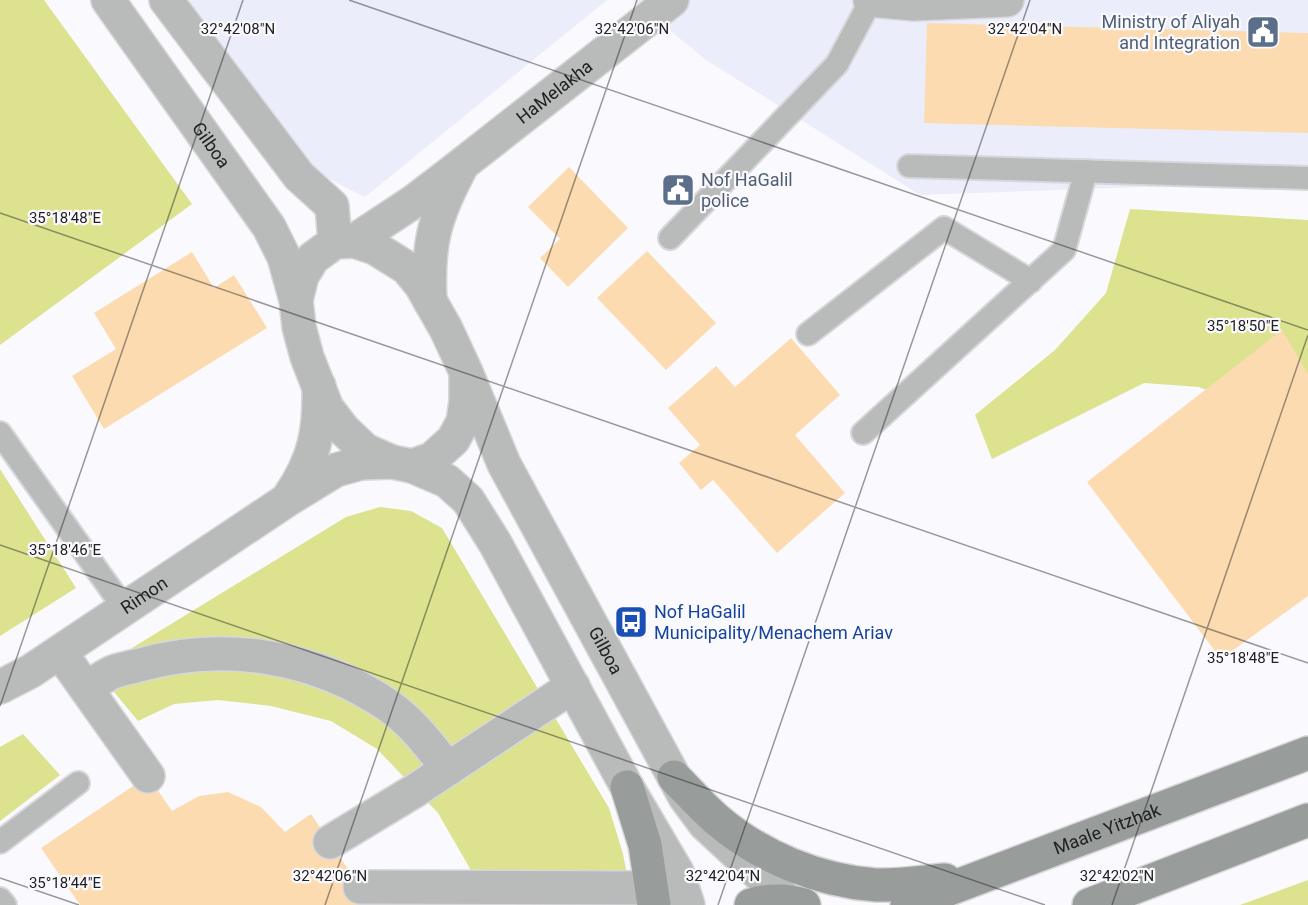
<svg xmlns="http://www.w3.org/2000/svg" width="1308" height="905" font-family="Roboto,sans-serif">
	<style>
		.built { fill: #ebedfb }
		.green { fill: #dce28e }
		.building { fill: #fddbb0 }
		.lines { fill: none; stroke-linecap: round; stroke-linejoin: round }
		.service-casing { stroke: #d7d7db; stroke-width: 26 }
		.pedestrian-casing { stroke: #d7d7db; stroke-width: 36 }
		.minor-casing { stroke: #d7d7db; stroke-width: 36 }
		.tertiary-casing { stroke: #d7d7db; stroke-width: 36 }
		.secondary-casing { stroke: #d7d7db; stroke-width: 36 }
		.service { stroke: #b8bbb9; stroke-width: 22 }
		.pedestrian { stroke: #b8bbb9; stroke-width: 33 }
		.minor { stroke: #b8bbb9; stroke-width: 33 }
		.tertiary { stroke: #b8bbb9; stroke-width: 33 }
		.secondary { stroke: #989c9a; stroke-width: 33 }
		.ticks { fill: none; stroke: #212124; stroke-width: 1.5; stroke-opacity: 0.45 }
		.labels { text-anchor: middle; stroke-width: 4.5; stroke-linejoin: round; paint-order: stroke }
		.service-label { font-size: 18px; fill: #4e5e75; stroke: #fafafe; text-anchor: end }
		.street-label { font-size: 18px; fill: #212124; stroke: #fafafe }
		.transit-label { font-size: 18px; fill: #164399; stroke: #fafafe; text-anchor: start }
		.ticks-label { font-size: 15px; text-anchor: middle; fill: #212124; stroke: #fafafe; stroke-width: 4.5; stroke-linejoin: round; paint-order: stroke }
	</style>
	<rect width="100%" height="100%" fill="#fafafe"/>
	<g class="built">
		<path d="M 154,0 L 607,0 L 365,197 L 297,163 Z"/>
		<path d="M 633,0 L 1308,0 L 1308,181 L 920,195 L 706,60 Z"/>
	</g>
	<g class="green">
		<path d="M 0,0 L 44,0 L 192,204 L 0,345 Z"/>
		<path d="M 1130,209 L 1308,220 L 1308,405 L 1230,400 L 1199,387 L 1144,383 L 992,459 L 975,415 L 1055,350 L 1106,293 Z"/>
		<path d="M 0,469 L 76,588 L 0,636 Z"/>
		<path d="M 380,507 L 411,511 L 442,528 L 609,808 L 623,854 L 633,905 L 491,905 L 438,813 L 377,749 L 331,721 L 271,706 L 218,700 L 174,704 L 138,721 L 96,670 L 346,517 Z"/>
		<path d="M 23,734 L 60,775 L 0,821 L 0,747 Z"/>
		<path d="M 1308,880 L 1308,905 L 1240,905 Z"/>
	</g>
	<g class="building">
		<path d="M 927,23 L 1308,33 L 1308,133 L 924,123 Z"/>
		<path d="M 569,167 L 628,228 L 568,287 L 540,258 L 560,239 L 528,207 Z"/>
		<path d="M 647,251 L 716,323 L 666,370 L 597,298 Z"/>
		<path d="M 192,252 L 214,288 L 234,275 L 267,328 L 104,429 L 72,376 L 116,349 L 94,313 Z"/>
		<path d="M 1282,330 L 1308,374 L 1308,596 L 1221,659 L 1087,482 Z"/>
		<path d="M 791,338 L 840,395 L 795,435 L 845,493 L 777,553 L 713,480 L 701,490 L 679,463 L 700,445 L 668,408 L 716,366 L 735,387 Z"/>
		<path d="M 148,776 L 172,811 L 199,796 L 228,792 L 261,807 L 285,832 L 311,814 L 372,905 L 80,905 L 41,848 Z"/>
	</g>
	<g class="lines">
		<defs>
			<g id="service">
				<path d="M 909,166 L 1308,178"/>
				<path d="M 670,238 L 837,64 L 871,0"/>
				<path d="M 808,334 L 944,228 L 1031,281"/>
				<path d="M 0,433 L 124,608"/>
				<path d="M 863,433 L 1064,250 L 1086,171"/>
				<path d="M 0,842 L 78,783"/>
				<path d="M 0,899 L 5,905"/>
			</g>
			<g id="pedestrian">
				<path d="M 60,652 L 148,776"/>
				<path d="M 86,688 C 95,683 104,676 113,672 C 121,669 131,667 140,665 C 224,641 316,656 389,706 C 413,723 430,746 448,769"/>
				<path d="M 330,842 L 416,790 L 573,686"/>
				<path d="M 360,887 L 652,888"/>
			</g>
			<g id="minor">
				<path d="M 870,0 L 914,4 L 1007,0"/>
				<path id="s1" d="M 354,241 L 413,202 L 451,173 L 672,0"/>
				<path d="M 430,301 C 427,245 434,218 460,169"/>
				<path d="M 289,497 C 315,459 320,431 319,386"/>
				<path id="s2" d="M 0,687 L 31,671 L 287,500 L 336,470 L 361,463 L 392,462"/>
			</g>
			<g id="tertiary">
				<path id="s3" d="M 108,0 L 269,227 L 284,257 L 296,300"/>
				<path d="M 166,0 L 299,176 L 332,206 L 335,242"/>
				<path id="s4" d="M 466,372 L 466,401 L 463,422 L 453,440 L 432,459 L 412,466 L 392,462 L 365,450 L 343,429 L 327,408 L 307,357 L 299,327 L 296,300 L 302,276 L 313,258 L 335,242 L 354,241 L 375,248 L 407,268 L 421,285 L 446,329 L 466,372 L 504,464 L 685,797 L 705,824 L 788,901"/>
				<path d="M 412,466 L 447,481 L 468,500 L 495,543 L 627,787 L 677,872 L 688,905"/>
			</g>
			<g id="secondary">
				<path d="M 674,777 C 688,791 701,806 716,819 C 760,857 819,881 876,885 C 898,886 922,882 945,880"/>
				<path d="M 627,787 L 645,845 L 654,905"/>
				<path d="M 751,905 C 770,899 786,900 804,905"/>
				<path id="s5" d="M 907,905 L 1308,753"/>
				<path d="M 1089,905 L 1308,820"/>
			</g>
		</defs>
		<use href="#service" class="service-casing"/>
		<use href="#pedestrian" class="pedestrian-casing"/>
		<use href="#minor" class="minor-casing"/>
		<use href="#tertiary" class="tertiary-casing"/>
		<use href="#secondary" class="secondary-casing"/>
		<use href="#service" class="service"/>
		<use href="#pedestrian" class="pedestrian"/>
		<use href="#minor" class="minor"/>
		<use href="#tertiary" class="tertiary"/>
		<use href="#secondary" class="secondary"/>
	</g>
	<path class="ticks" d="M 349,0 L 1308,330M 0,213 L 1308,663M 0,545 L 1045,905M 0,706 L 243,0M 0,878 L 79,905M 325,905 L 637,0M 718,905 L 1030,0M 1112,905 L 1308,335"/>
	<defs>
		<symbol id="civic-square" viewBox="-11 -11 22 22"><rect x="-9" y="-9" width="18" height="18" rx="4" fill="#5c6f8a" stroke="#fafafe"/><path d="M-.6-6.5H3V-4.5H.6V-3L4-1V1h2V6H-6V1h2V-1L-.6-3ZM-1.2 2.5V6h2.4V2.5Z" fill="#fff"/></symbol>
		<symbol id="bus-square" viewBox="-11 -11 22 22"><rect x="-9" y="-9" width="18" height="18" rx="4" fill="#1a4fb4" stroke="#fafafe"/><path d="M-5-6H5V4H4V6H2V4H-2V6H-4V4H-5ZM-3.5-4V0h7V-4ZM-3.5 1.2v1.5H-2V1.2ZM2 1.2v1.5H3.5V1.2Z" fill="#fff"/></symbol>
	</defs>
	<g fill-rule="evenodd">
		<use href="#civic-square" x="1244" y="13" width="38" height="38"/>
		<use href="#civic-square" x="659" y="171" width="38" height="38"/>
		<use href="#bus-square" x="612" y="603" width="38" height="38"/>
	</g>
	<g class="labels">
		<g class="service-label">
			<text x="1240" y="28">Ministry of Aliyah<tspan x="1240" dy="21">and Integration</tspan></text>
			<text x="701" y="186" text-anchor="start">Nof HaGalil<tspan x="701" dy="21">police</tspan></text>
		</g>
		<g class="street-label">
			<text dy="6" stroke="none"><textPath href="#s1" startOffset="250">HaMelakha</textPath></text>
			<text dy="6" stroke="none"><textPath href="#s3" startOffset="178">Gilboa</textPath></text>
			<text dy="6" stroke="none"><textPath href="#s2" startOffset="171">Rimon</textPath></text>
			<text dy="6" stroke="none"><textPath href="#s4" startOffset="924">Gilboa</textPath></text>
			<text dy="6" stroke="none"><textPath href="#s5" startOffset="214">Maale Yitzhak</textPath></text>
		</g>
		<g class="transit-label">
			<text x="654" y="618">Nof HaGalil<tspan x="654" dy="21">Municipality/Menachem Ariav</tspan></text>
		</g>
	</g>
	<g class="ticks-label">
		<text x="238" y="34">32°42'08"N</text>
		<text x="632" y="34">32°42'06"N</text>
		<text x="1025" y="34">32°42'04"N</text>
		<text x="65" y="223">35°18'48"E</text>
		<text x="1243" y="331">35°18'50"E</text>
		<text x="65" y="555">35°18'46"E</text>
		<text x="1243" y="663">35°18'48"E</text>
		<text x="330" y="881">32°42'06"N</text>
		<text x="723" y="881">32°42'04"N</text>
		<text x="1117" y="881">32°42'02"N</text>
		<text x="65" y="888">35°18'44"E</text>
	</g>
</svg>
